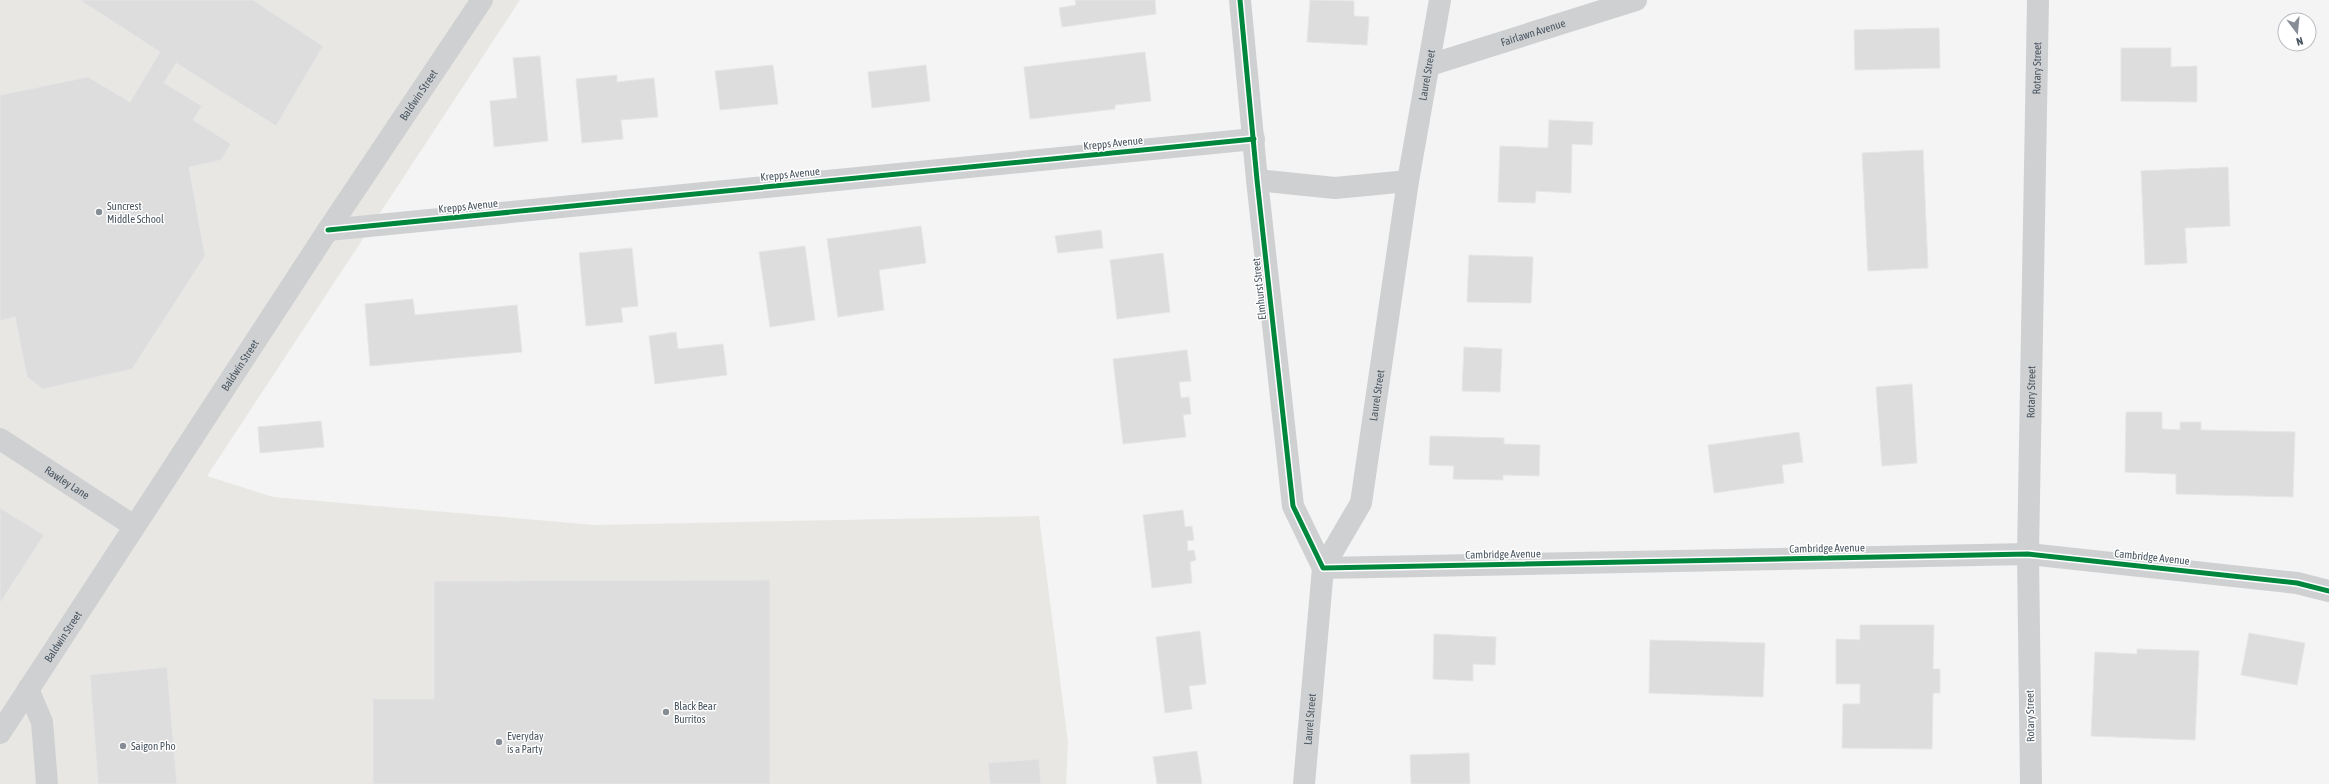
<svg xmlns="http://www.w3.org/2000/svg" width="2329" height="784" font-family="'Asap Condensed',sans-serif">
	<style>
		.commercial { fill: #e8e7e3 }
		.building { fill: #ddddde; stroke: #e5e6e7 }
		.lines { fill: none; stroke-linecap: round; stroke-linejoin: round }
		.minor { stroke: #ced0d2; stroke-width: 22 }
		.cycleway-casing { stroke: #fff; stroke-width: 8 }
		.cycleway { stroke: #00873e; stroke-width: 5 }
		.poi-dot { fill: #868d94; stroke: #fff; stroke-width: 1.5 }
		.labels { text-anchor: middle; stroke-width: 3; stroke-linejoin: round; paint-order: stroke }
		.street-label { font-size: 11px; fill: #4a5661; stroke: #fff }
		.poi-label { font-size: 11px; fill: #4a5661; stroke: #fff; text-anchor: start }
	</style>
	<rect width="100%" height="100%" fill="#f4f4f4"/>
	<path class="commercial" d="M 0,0 L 520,0 L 207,476 L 273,497 L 595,525 L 1039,516 L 1068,742 L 1066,784 L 0,784 Z"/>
	<g class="building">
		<path d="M 80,0 L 253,0 L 323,46 L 276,126 L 176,63 L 164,83 L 202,106 L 193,120 L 231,144 L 221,160 L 189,167 L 205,256 L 132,369 L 43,389 L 27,377 L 15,317 L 0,321 L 0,95 L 88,77 L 130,102 L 160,52 Z"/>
		<path d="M 1075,0 L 1155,0 L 1156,14 L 1062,27 L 1059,8 L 1076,5 Z"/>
		<path d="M 1310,0 L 1354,1 L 1354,16 L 1369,17 L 1367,45 L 1307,42 Z"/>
		<path d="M 1939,28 L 1940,68 L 1855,70 L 1854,30 Z"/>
		<path d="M 2121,48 L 2171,48 L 2171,67 L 2197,66 L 2197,102 L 2121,101 Z"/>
		<path d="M 1145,52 L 1151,101 L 1115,105 L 1115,109 L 1030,119 L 1024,67 Z"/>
		<path d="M 540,56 L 548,141 L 494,147 L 490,101 L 517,98 L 513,58 Z"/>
		<path d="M 773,65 L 778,104 L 720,110 L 715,71 Z"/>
		<path d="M 926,65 L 930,101 L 872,108 L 868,72 Z"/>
		<path d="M 617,75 L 617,82 L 654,78 L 658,117 L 621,120 L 623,139 L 582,143 L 576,79 Z"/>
		<path d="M 1549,120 L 1593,122 L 1592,145 L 1572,144 L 1571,193 L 1536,191 L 1535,203 L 1498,202 L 1500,146 L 1548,148 Z"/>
		<path d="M 1923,150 L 1928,268 L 1868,271 L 1862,153 Z"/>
		<path d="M 2228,167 L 2230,226 L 2185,228 L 2187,263 L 2145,265 L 2141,171 Z"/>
		<path d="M 921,226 L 926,263 L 879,270 L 884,310 L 838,317 L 827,239 Z"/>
		<path d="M 1101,230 L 1103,248 L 1058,253 L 1055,236 Z"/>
		<path d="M 805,246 L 815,320 L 770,327 L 759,252 Z"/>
		<path d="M 632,248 L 638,306 L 621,308 L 623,322 L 586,326 L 579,253 Z"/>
		<path d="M 1163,253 L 1170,312 L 1117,319 L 1110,260 Z"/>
		<path d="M 1469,255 L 1533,257 L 1531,303 L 1467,302 Z"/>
		<path d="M 413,299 L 415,315 L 517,305 L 522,352 L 370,366 L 365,304 Z"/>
		<path d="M 676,332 L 678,349 L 723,344 L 727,375 L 655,384 L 649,336 Z"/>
		<path d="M 1464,347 L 1502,349 L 1500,392 L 1462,391 Z"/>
		<path d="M 1187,350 L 1191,381 L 1179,382 L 1181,398 L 1189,397 L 1191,414 L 1183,415 L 1186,437 L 1123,444 L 1113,359 Z"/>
		<path d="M 1912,384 L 1917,463 L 1882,466 L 1876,387 Z"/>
		<path d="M 2126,412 L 2162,412 L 2162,429 L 2180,430 L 2180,422 L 2201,422 L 2201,430 L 2295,432 L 2293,497 L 2176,494 L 2176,474 L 2125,472 Z"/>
		<path d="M 321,421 L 324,447 L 260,453 L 258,427 Z"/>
		<path d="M 1799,432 L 1803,462 L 1782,465 L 1784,483 L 1714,493 L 1708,445 Z"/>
		<path d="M 1430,436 L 1504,438 L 1504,444 L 1540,445 L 1539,476 L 1503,475 L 1503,480 L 1453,479 L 1454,466 L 1429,465 Z"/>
		<path d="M 0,508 L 44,535 L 0,603 Z"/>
		<path d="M 1183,510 L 1185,527 L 1192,526 L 1194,540 L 1187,541 L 1188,551 L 1194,550 L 1196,560 L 1190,562 L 1192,583 L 1152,588 L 1143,515 Z"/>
		<path d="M 770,580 L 770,784 L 373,784 L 373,699 L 434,699 L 434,581 Z"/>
		<path d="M 1860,625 L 1934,625 L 1933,669 L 1940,669 L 1940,693 L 1933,693 L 1932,749 L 1842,748 L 1843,704 L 1860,704 L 1860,684 L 1836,684 L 1836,639 L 1860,640 Z"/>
		<path d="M 1200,631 L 1206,684 L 1189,686 L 1192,709 L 1165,713 L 1156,637 Z"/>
		<path d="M 2249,633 L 2305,643 L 2297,685 L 2241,675 Z"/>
		<path d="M 1434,634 L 1496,637 L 1495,665 L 1473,664 L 1473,681 L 1433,679 Z"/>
		<path d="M 1650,640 L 1765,643 L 1763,697 L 1649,693 Z"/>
		<path d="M 2137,649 L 2199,651 L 2195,740 L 2091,736 L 2095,652 L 2137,654 Z"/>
		<path d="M 167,667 L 177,784 L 98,784 L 90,675 Z"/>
		<path d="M 1197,751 L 1202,784 L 1157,784 L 1153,757 Z"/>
		<path d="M 1469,753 L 1470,784 L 1411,784 L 1410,755 Z"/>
		<path d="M 1039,759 L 1041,784 L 990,784 L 988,763 Z"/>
	</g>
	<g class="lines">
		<g class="minor">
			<path d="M 1240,0 L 1257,180 L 1293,506 L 1323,568 L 2028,554 L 2297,583 L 2329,591"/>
			<path id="s1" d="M 1430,65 L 1636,0"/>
			<path d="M 1257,180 L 1335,188 L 1408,181"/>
			<path d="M 328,230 L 1254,139"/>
			<path id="s2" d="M 0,439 L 134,526"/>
			<path d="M 28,689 L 42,722 L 47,784"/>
			<path id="s3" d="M 0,733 L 328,230 L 482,0"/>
			<path id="s4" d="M 1304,784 L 1323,568 L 1361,503 L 1408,181 L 1440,0"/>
			<path id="s5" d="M 2031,784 L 2028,554 L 2038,0"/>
		</g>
		<defs>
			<g id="cycleway">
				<path d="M 1240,0 L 1257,180 L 1293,506 L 1323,568 L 2028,554 L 2297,583 L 2329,591"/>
				<path d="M 328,230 L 1254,139"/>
			</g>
		</defs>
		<use href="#cycleway" class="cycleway-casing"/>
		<use href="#cycleway" class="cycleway"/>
	</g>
	<g class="poi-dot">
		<circle cx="99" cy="212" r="4"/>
		<circle cx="666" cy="712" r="4"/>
		<circle cx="499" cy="742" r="4"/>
		<circle cx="123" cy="746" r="4"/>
	</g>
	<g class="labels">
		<g class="street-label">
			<text dy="4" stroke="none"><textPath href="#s1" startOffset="108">Fairlawn Avenue</textPath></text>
			<text dy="4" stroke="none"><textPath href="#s5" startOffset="716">Rotary Street</textPath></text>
			<text dy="4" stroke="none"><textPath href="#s4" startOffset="725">Laurel Street</textPath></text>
			<text dy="4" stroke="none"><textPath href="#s3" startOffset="763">Baldwin Street</textPath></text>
			<text transform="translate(1113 143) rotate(-6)" y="4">Krepps Avenue</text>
			<text transform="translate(790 174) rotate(-6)" y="4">Krepps Avenue</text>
			<text transform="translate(468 206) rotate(-6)" y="4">Krepps Avenue</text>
			<text transform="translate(1259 289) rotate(-96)" y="4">Elmhurst Street</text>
			<text dy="4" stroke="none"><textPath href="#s3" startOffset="439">Baldwin Street</textPath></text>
			<text dy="4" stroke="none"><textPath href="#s5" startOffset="392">Rotary Street</textPath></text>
			<text dy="4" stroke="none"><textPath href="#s4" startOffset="401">Laurel Street</textPath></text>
			<text dy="4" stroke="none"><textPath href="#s2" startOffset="80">Rawley Lane</textPath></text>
			<text transform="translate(1827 548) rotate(-1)" y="4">Cambridge Avenue</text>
			<text transform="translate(1503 554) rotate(-1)" y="4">Cambridge Avenue</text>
			<text transform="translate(2152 557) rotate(6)" y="4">Cambridge Avenue</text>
			<text dy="4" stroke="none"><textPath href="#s3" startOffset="115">Baldwin Street</textPath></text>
			<text transform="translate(2030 716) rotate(-91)" y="4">Rotary Street</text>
			<text dy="4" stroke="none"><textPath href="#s4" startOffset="65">Laurel Street</textPath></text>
		</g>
		<g class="poi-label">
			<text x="107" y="210">Suncrest<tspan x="107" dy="13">Middle School</tspan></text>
			<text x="674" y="710">Black Bear<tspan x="674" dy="13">Burritos</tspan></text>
			<text x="507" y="740">Everyday<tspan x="507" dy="13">is a Party</tspan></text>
			<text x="131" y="750">Saigon Pho</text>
		</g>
	</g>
	<g transform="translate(2297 32) rotate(164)"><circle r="19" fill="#ffffff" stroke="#b7bbc0"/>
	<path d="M0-3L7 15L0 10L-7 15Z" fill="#868d94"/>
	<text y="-6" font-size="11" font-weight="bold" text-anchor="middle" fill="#4a5661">N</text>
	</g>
</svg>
